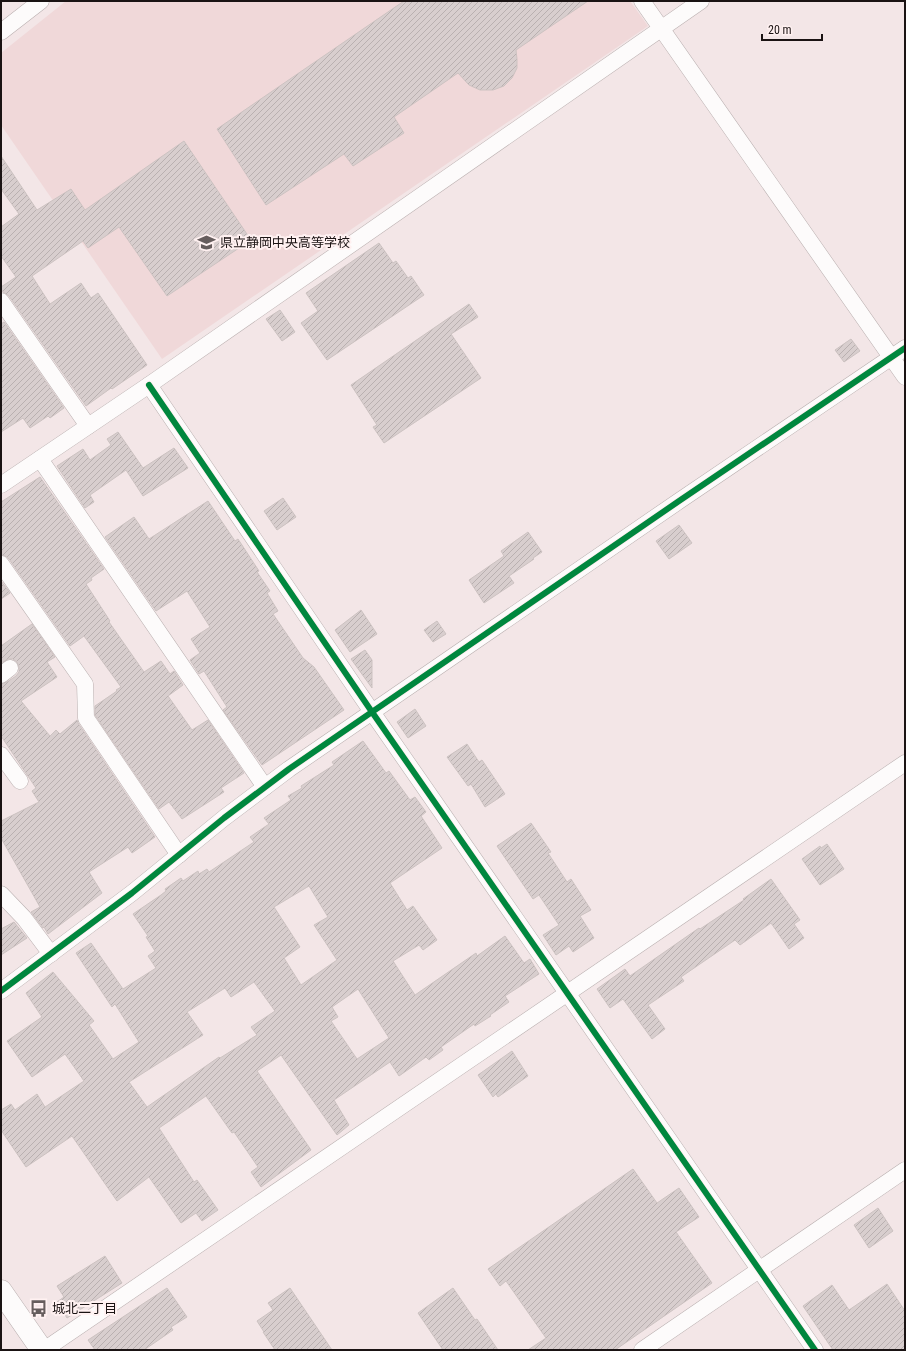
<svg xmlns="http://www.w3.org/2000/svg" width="906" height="1351" font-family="'Roboto Condensed','Noto Sans JP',sans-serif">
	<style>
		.built { fill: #f0d8d9 }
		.building { fill: url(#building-hatch); stroke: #ccc2c1; fill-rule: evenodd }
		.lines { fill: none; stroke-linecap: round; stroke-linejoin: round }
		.street-casing { stroke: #b9afaf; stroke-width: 17 }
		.secondary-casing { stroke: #b9afaf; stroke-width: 23 }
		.street { stroke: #fdfbfb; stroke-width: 16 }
		.secondary { stroke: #fdfbfb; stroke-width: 22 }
		.cycleway-casing { stroke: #fff1f1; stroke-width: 8 }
		.cycleway { stroke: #00873e; stroke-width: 6 }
		.labels { text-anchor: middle; stroke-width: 4; stroke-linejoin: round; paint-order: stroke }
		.poi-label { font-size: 13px; fill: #1a1313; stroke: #fff1f1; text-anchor: start }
	</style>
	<defs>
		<pattern id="building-hatch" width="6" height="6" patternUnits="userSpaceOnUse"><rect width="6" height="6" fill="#d8cece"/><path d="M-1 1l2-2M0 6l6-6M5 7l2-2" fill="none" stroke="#b9b0b0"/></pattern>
	</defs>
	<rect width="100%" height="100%" fill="#f3e6e7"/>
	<path class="built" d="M 66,1 L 630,1 L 648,26 L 162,359 L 1,125 L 1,53 Z"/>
	<g class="building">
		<path d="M 404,1 L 588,1 L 516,50 L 517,59 L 517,68 L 512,78 L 504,86 L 493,90 L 480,90 L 469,85 L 458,73 L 394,117 L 404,133 L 353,166 L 344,154 L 266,205 L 217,129 Z"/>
		<path d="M 184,141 L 251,240 L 167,296 L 119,227 L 88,248 L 83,241 L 32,276 L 50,304 L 81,283 L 91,298 L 98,293 L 147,365 L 112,389 L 111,388 L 86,406 L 9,296 L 3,292 L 1,289 L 1,287 L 16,277 L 1,256 L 1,227 L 19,214 L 1,189 L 1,156 L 37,210 L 71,189 L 85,210 Z"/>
		<path d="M 379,243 L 393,263 L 396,261 L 408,278 L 411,276 L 424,295 L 327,360 L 301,323 L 318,311 L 306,293 Z"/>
		<path d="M 469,304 L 478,317 L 451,334 L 481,378 L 384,443 L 373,427 L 377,425 L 351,385 Z"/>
		<path d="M 280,310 L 295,332 L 282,341 L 266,319 Z"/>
		<path d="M 4,322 L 64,408 L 50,418 L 48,416 L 30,428 L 23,418 L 1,432 L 1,324 Z"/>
		<path d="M 851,339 L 860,351 L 844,362 L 835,350 Z"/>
		<path d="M 118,432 L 143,468 L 174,448 L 188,468 L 143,496 L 126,470 L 90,495 L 94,502 L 85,508 L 57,466 L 83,449 L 90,460 L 111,445 L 107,439 Z"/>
		<path d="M 40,477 L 104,569 L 91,578 L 92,580 L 86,584 L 110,621 L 109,622 L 144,672 L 161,661 L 170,674 L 174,671 L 183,685 L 168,696 L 192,730 L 208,720 L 244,773 L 221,788 L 224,792 L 182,819 L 169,802 L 159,809 L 95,715 L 95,706 L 117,691 L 116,690 L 121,687 L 84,636 L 70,646 L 9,559 L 5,556 L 1,555 L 1,502 Z"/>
		<path d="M 283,498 L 296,517 L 277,530 L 264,511 Z"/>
		<path d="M 208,501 L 235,541 L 238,539 L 259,571 L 257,572 L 270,591 L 267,593 L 278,611 L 273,614 L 303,658 L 314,667 L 344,710 L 262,765 L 223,710 L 227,707 L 204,671 L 199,674 L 190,660 L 200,653 L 191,639 L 210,627 L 187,591 L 156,611 L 105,537 L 134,517 L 149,539 Z"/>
		<path d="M 679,525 L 692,543 L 669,559 L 656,541 Z"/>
		<path d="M 528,532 L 542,552 L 533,558 L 534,559 L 509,576 L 514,583 L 484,603 L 469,580 L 504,556 L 501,551 Z"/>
		<path d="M 1,581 L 10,593 L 1,599 Z"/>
		<path d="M 361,610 L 377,634 L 350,652 L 335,630 Z"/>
		<path d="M 437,621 L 446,634 L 433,642 L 424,630 Z"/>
		<path d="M 32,624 L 55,657 L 47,662 L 57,677 L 21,701 L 50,736 L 56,730 L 60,734 L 77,720 L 78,723 L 155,837 L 132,853 L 128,847 L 89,872 L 102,893 L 48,934 L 44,927 L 43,928 L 31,912 L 40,907 L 1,838 L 1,821 L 39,802 L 32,791 L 36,788 L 1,736 L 1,684 L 7,682 L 16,676 L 19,672 L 19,667 L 17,662 L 13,659 L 8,659 L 1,663 L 1,646 Z"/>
		<path d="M 365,650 L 372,660 L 372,688 L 351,659 Z"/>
		<path d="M 415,709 L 426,726 L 408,738 L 397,722 Z"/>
		<path d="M 363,741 L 386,773 L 389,771 L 410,800 L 415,797 L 426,812 L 421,816 L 442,848 L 390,883 L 407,910 L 413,906 L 437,940 L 423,950 L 419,945 L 393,961 L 415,995 L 476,953 L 477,956 L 505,936 L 524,963 L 530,959 L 539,974 L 505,996 L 509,1002 L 490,1015 L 491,1016 L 475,1026 L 474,1024 L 441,1047 L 443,1050 L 429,1060 L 426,1057 L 399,1076 L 390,1062 L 334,1100 L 349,1125 L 337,1135 L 281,1055 L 257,1071 L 311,1150 L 261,1187 L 251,1172 L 258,1167 L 234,1132 L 232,1133 L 206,1096 L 159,1128 L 194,1182 L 197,1180 L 218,1210 L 202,1221 L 196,1213 L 181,1223 L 149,1177 L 117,1201 L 72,1136 L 26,1167 L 1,1130 L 1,1110 L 11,1104 L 15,1110 L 37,1094 L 45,1107 L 84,1081 L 65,1054 L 32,1077 L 7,1041 L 42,1017 L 26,993 L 53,972 L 94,1021 L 89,1025 L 113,1059 L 139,1042 L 115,1004 L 112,1007 L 76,953 L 91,943 L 123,989 L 156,968 L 148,956 L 155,951 L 146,937 L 148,936 L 133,914 L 161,895 L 166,891 L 165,889 L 181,878 L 183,881 L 198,871 L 199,874 L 207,869 L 209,872 L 254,842 L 250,837 L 269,824 L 264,818 L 291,800 L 288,796 L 302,788 L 301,786 L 334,765 L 332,762 ZM 309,886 L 328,917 L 314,925 L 337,960 L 301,985 L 284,958 L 300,947 L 274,907 ZM 254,982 L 275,1011 L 251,1027 L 257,1035 L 220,1058 L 219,1057 L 147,1107 L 129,1082 L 203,1035 L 187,1012 L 225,988 L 231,997 ZM 358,989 L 389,1038 L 357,1059 L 331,1021 L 338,1017 L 332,1007 Z"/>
		<path d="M 467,744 L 479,762 L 482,760 L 505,794 L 485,807 L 471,784 L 468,786 L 447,757 Z"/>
		<path d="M 531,823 L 551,852 L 548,853 L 567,882 L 571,879 L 591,910 L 580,916 L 594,938 L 573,952 L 569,946 L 556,955 L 543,935 L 559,925 L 539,895 L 533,899 L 497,846 Z"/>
		<path d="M 827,844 L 844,869 L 820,885 L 802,859 L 820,846 L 821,848 Z"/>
		<path d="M 771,879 L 800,920 L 794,924 L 804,938 L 789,949 L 771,923 L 740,945 L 735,940 L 681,977 L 684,981 L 648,1005 L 665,1029 L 652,1039 L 623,999 L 610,1008 L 597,989 L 625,969 L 630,976 L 699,928 L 700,929 L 744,900 L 743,899 Z"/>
		<path d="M 14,922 L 27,938 L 1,955 L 1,929 Z"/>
		<path d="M 512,1051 L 528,1076 L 498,1097 L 496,1094 L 493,1097 L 478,1075 Z"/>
		<path d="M 633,1169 L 657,1203 L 679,1188 L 699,1217 L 676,1232 L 712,1283 L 615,1350 L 528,1350 L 546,1338 L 506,1281 L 500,1286 L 488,1269 Z"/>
		<path d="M 878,1208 L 893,1231 L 869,1248 L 854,1225 Z"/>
		<path d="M 105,1256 L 122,1283 L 67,1318 L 57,1302 L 64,1297 L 57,1286 Z"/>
		<path d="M 887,1284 L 905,1311 L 905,1350 L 833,1350 L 803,1306 L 832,1285 L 849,1310 Z"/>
		<path d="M 167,1288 L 187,1317 L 171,1327 L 173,1330 L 144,1350 L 95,1350 L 88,1340 Z"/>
		<path d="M 290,1288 L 332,1350 L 275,1350 L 263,1332 L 264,1332 L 257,1321 L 273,1310 L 268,1303 Z"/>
		<path d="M 453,1288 L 475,1320 L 477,1319 L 498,1350 L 443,1350 L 418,1313 Z"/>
	</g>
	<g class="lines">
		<defs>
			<g id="street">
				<path d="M 642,1 L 905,377"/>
				<path d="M 1,32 L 41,1"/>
				<path d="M 1,301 L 88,426"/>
				<path d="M 149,385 L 372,712 L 815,1350"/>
				<path d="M 40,459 L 265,787"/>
				<path d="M 1,485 L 149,385 L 701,1"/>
				<path d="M 1,564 L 85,684 L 86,718 L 179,855"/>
				<path d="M 1,675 L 10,668"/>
				<path d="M 1,755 L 20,781"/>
				<path d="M 1,894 L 24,918 L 51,954"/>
				<path d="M 1,991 L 132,893 L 224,818 L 289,769 L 679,501 L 905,348"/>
				<path d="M 44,1350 L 905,763"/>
				<path d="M 642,1350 L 905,1170"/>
			</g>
			<path id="secondary" d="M 1,1291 L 42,1350"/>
		</defs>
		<use href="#street" class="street-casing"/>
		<use href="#secondary" class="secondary-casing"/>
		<use href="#street" class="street"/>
		<use href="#secondary" class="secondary"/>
		<defs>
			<g id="cycleway">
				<path d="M 149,385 L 372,712 L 815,1350"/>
				<path d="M 1,991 L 132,893 L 224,818 L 289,769 L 679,501 L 905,348"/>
			</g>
		</defs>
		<use href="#cycleway" class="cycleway-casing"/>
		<use href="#cycleway" class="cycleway"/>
	</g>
	<defs>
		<symbol id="school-bare" viewBox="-9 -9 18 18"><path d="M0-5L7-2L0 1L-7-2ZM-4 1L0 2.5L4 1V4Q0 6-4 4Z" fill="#665d5d" stroke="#fff1f1" stroke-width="2.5" paint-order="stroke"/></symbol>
		<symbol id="bus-bare" viewBox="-9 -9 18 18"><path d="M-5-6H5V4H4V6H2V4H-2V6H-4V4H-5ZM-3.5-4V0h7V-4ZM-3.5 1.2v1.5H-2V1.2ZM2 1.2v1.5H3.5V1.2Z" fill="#665d5d" stroke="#fff1f1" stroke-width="2.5" paint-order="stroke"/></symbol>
	</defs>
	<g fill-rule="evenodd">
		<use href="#school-bare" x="194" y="230" width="25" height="25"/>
		<use href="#bus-bare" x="26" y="1296" width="25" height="25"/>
	</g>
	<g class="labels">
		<g class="poi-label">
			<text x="220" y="247">県立静岡中央高等学校</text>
			<text x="52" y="1313">城北二丁目</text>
		</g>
	</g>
	<rect width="906" height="1351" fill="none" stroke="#1a1313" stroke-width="4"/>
	<path d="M762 34v6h60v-6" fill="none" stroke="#1a1313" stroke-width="2"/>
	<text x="768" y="34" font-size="12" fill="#1a1313" stroke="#fff1f1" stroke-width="3" paint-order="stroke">20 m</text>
</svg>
